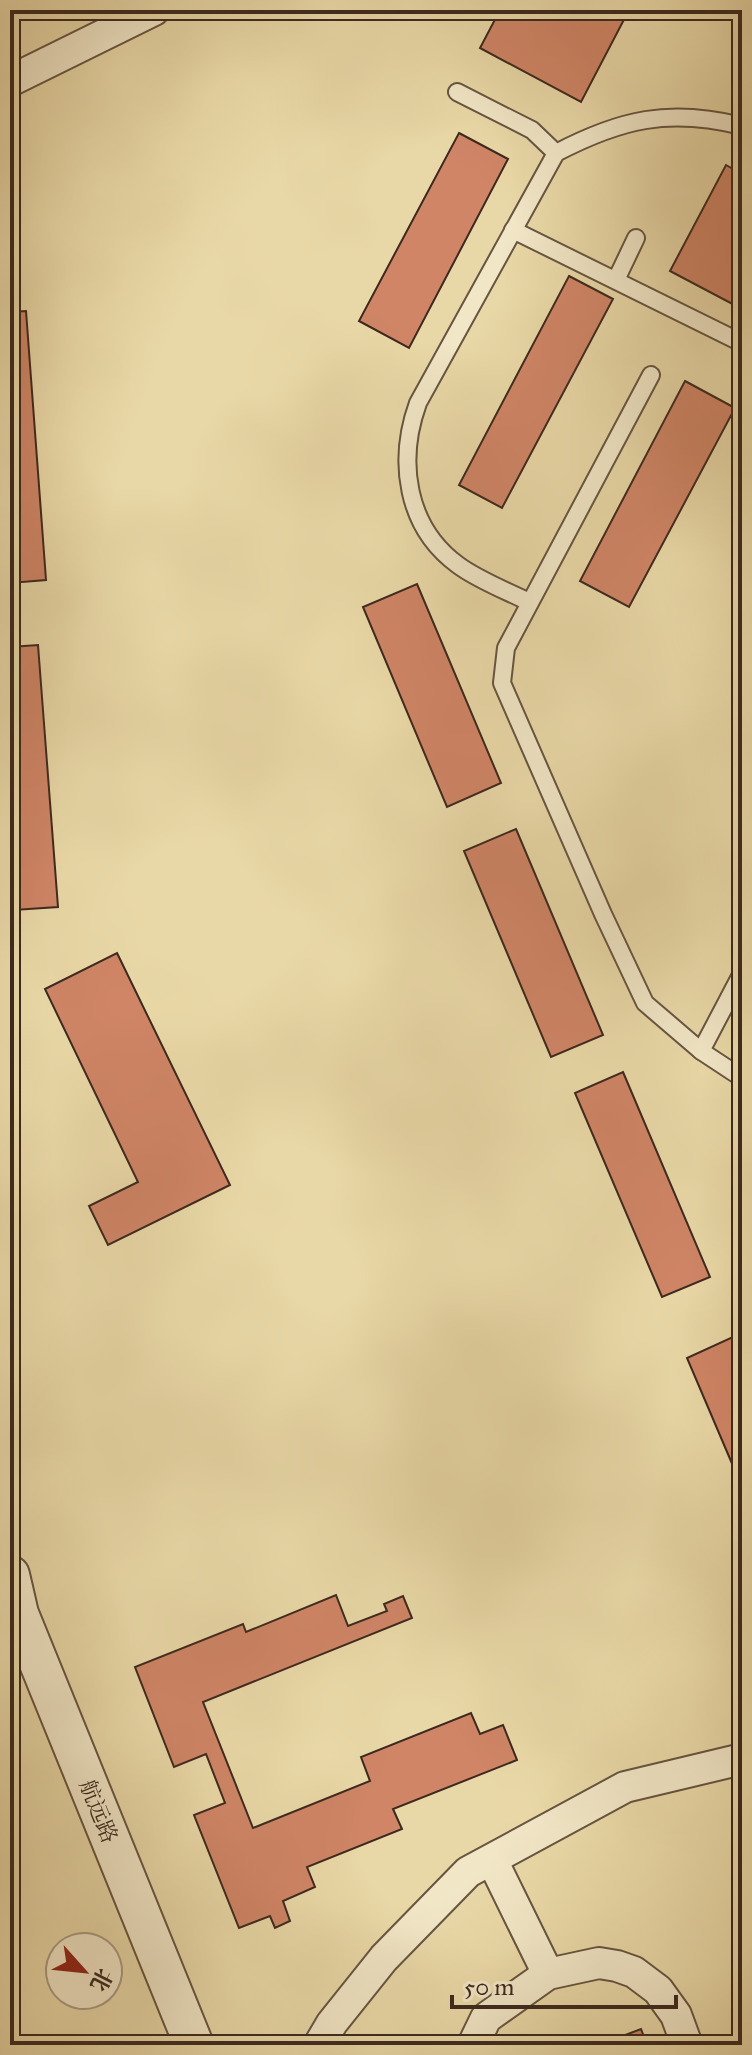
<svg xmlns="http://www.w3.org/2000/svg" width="752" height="2055" font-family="'IM FELL Great Primer','Noto Serif SC',serif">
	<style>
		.building { fill: #cf8566; stroke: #3c291f; stroke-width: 2 }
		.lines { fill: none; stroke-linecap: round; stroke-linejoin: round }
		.service-casing { stroke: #675541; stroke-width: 20 }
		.minor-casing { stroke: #675541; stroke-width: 34 }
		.tertiary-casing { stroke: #675541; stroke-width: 42 }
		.service { stroke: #f1e6c6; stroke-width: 16 }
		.minor { stroke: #f1e6c6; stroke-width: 30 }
		.tertiary { stroke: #f1e6c6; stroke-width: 38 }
		.labels { text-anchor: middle; stroke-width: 7; stroke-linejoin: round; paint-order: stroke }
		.street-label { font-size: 22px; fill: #3c291f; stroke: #f1e6c6 }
	</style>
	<rect width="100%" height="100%" fill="#e9d8a7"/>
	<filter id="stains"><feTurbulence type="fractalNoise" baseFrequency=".0025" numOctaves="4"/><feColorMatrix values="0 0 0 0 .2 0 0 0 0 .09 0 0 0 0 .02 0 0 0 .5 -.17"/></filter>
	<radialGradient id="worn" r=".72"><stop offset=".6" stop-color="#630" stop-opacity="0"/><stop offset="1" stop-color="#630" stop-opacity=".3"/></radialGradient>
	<g class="building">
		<path d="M 500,10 L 629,10 L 581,102 L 480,48 Z"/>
		<path d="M 459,133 L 508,159 L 409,348 L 359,321 Z"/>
		<path d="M 726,165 L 742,174 L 742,309 L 670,271 Z"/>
		<path d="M 569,276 L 613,299 L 502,508 L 459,485 Z"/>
		<path d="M 26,311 L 46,580 L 10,583 L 10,312 Z"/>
		<path d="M 685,381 L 735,408 L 629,607 L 580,581 Z"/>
		<path d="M 417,584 L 501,783 L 447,807 L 363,607 Z"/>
		<path d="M 38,645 L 58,907 L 14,910 L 10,863 L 10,647 Z"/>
		<path d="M 516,829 L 603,1035 L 551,1057 L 464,851 Z"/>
		<path d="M 117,953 L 230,1185 L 108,1245 L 89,1206 L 138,1182 L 45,989 Z"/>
		<path d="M 623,1072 L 710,1277 L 662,1297 L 575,1093 Z"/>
		<path d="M 735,1336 L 742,1352 L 742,1487 L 687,1358 Z"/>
		<path d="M 336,1595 L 348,1626 L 387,1611 L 384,1604 L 403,1596 L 412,1618 L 203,1702 L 253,1828 L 370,1781 L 361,1757 L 471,1713 L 480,1734 L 503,1725 L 517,1760 L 393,1809 L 402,1829 L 307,1867 L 315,1887 L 283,1901 L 290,1921 L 275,1928 L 270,1916 L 239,1928 L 194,1815 L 225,1803 L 206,1754 L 174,1767 L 135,1667 L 243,1624 L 246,1632 Z"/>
		<path d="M 641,2029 L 647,2045 L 599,2045 Z"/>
	</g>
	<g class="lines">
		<defs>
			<g id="service">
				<path d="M 457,92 L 532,130 L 556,153"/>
				<path d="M 513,230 L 742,343"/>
				<path d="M 616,280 L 636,238"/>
				<path d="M 651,375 L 506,648 L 502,683 L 603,914 L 645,1003 L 701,1051 L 742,1078"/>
				<path d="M 529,602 C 507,591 478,580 458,565 C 406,527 397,461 418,403 L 556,153 C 621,119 669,108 742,126"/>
				<path d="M 701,1051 L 742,973"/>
			</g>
			<g id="minor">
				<path d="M 10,81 L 154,10"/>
				<path d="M 492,1860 L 548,1974"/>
				<path d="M 319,2045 L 332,2023 L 384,1958 L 468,1872 L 625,1787 L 742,1759"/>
				<path d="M 473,2045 L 486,2018 L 548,1974 L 599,1963 L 617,1966 L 634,1972 L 658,1990 L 676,2015 L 687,2045"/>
			</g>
			<path id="tertiary" d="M 10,1575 L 19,1614 L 194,2045"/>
		</defs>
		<use href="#service" class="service-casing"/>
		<use href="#minor" class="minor-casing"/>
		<use href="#tertiary" class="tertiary-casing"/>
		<use href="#service" class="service"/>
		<use href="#minor" class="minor"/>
		<use href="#tertiary" class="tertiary"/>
	</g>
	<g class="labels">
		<g class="street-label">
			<text transform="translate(99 1811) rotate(68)" y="8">航远路</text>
		</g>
	</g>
	<rect width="752" height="2055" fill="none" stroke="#e9d8a7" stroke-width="40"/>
	<rect x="12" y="12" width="728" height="2031" fill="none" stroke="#3c291f" stroke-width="4"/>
	<rect x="20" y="20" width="712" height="2015" fill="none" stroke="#3c291f" stroke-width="2"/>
	<g transform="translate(84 1971) rotate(117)"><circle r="38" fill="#f1e6c6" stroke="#a99a83" stroke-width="2"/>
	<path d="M0-6L14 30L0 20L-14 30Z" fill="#8f2418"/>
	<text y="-12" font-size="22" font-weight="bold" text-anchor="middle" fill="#3c291f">北</text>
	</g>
	<path d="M452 1995v12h224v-12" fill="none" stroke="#3c291f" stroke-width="4"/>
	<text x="464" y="1995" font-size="24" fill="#3c291f" stroke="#f1e6c6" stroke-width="6" paint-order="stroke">50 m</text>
	<rect width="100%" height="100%" filter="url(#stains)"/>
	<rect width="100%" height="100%" fill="url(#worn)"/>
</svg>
